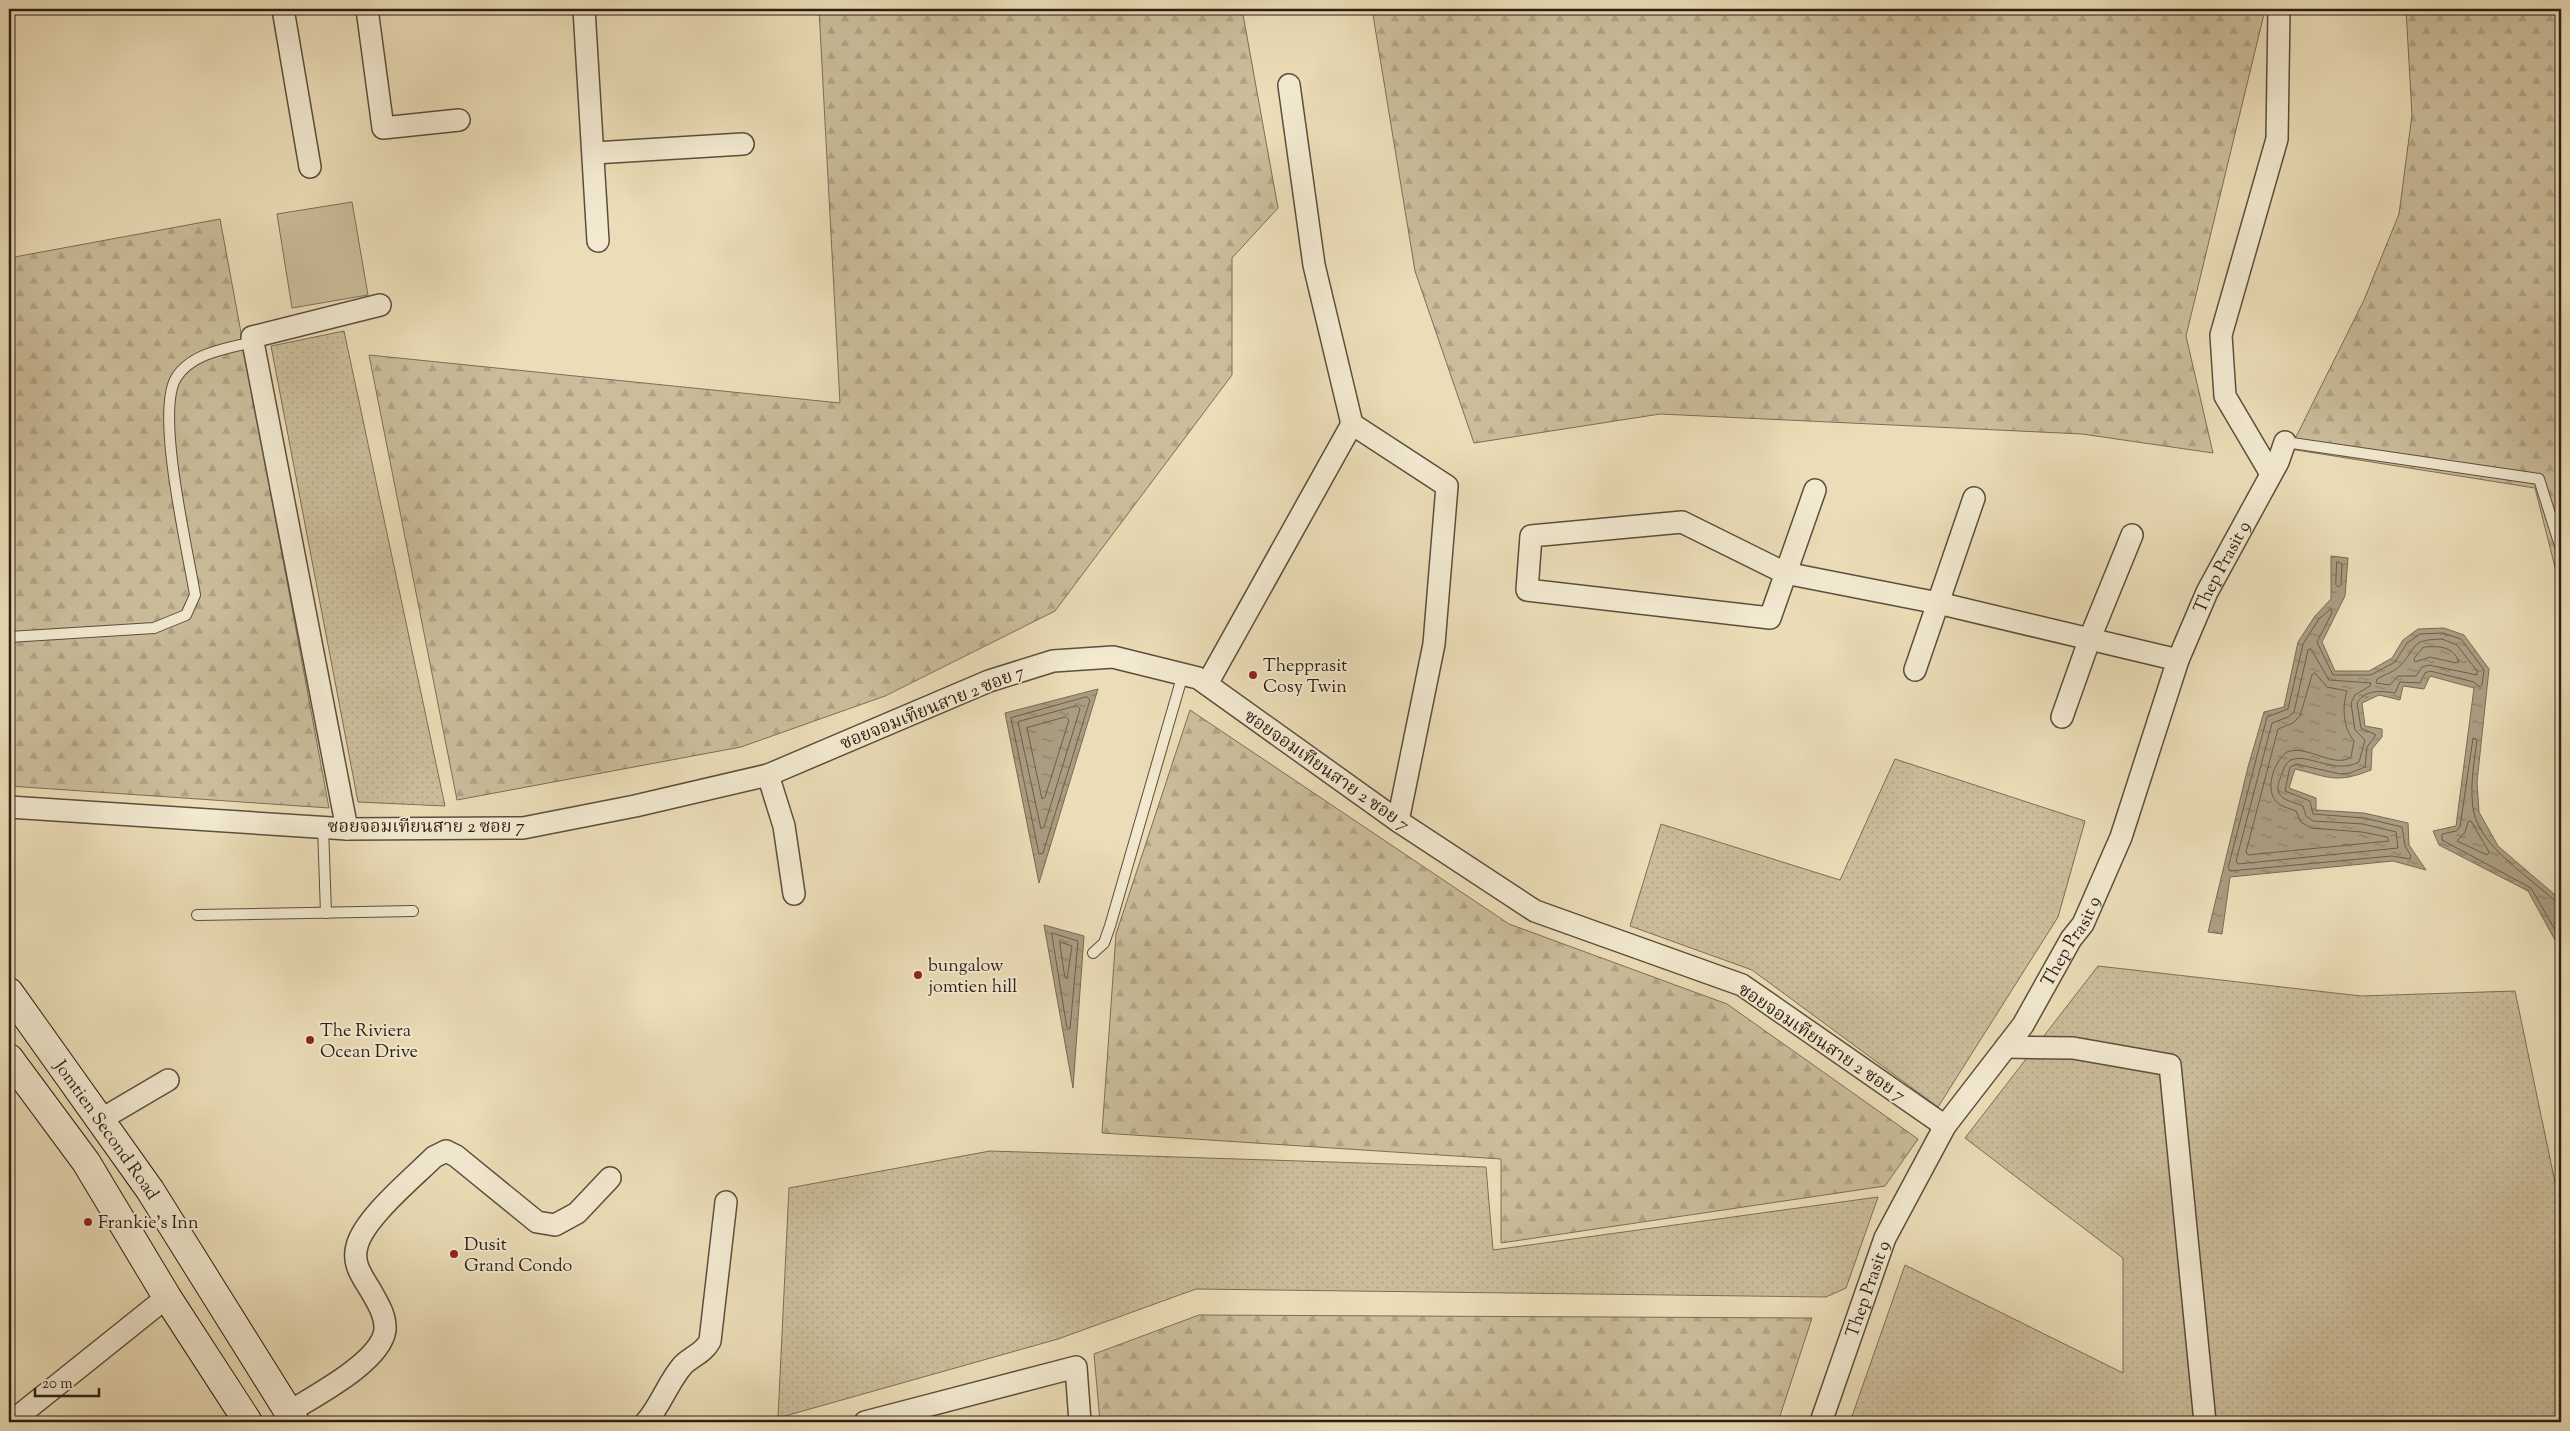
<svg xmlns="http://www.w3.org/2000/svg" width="2570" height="1431" font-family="'Sorts Mill Goudy','Noto Serif Thai',serif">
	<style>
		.grass { fill: url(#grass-dots); stroke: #7c6e58 }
		.forest { fill: url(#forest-firs); stroke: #7c6e58 }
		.pitch { fill: #cbbd9b; stroke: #7c6e58 }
		.water { fill: url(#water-ripples); stroke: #786a55 }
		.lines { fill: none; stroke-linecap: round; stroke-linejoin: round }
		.shore { stroke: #6b5d4a; stroke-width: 1 }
		.lane-casing { stroke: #5c4e3d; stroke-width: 12 }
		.street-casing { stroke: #5c4e3d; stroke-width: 24 }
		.secondary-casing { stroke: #2c1e14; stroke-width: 30 }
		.lane { stroke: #f2e9d0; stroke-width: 10 }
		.street { stroke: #f2e9d0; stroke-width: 21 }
		.secondary { stroke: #f2e9d0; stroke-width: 28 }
		.poi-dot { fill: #8f2418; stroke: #f2e9d0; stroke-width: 2 }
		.labels { text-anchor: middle; stroke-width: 4; stroke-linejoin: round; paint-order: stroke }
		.street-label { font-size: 18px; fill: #2c1e14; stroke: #f2e9d0 }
		.poi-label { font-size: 18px; fill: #2c1e14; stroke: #f2e9d0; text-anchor: start }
	</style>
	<defs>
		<pattern id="grass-dots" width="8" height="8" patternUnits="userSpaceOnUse" patternTransform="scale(1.25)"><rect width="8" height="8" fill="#cbbd9b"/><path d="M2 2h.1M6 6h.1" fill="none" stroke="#aea285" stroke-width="1.8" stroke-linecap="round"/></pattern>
		<pattern id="forest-firs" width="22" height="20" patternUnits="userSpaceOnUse" patternTransform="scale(1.25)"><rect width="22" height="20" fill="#cbbd9b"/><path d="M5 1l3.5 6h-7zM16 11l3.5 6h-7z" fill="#aea285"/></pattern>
		<pattern id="water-ripples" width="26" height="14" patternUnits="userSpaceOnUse" patternTransform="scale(1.25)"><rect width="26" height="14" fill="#aa9c80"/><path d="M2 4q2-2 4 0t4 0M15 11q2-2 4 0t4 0" fill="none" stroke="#8b7f68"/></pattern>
	</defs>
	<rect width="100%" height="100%" fill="#ebddb7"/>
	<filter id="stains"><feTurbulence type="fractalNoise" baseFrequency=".004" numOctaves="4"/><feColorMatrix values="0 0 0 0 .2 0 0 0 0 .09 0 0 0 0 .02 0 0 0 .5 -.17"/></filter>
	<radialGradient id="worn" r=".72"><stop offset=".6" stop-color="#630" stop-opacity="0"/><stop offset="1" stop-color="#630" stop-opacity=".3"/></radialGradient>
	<g class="grass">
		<path d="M 344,331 L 445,806 L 358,802 L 271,346 Z"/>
		<path d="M 1895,759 L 2085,821 L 2058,917 L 1938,1107 L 1752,970 L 1630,926 L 1661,824 L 1840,880 Z"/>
		<path d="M 2098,966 L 2361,996 L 2515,991 L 2561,1211 L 2561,1422 L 1850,1422 L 1905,1265 L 2123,1373 L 2123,1258 L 1965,1138 Z"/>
		<path d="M 990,1151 L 1486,1167 L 1493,1250 L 1878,1197 L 1846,1288 L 1826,1297 L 1196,1289 L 1058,1339 L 778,1418 L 789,1188 Z"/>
	</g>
	<g class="forest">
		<path d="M 819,9 L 1242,9 L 1278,208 L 1232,258 L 1232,375 L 1055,611 L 885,696 L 741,747 L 457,800 L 369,355 L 840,403 Z"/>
		<path d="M 1372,9 L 2262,9 L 2264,14 L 2186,336 L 2213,453 L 2082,434 L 1660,414 L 1474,443 L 1415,271 Z"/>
		<path d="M 2406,9 L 2561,9 L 2561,591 L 2535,488 L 2290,449 L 2364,300 L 2399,214 L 2412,115 Z"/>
		<path d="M 220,219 L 329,808 L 9,786 L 9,258 Z"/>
		<path d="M 1190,710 L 1509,924 L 1727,1004 L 1918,1139 L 1885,1186 L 1501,1243 L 1501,1159 L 1102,1133 L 1116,934 Z"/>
		<path d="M 1199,1315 L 1812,1318 L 1778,1422 L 1100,1422 L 1094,1354 Z"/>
	</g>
	<path class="pitch" d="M 352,202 L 368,295 L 292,308 L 277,214 Z"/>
	<g class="water">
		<path d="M 2331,556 L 2348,558 L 2345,596 L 2322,642 L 2335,671 L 2369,671 L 2392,658 L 2403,640 L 2418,629 L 2444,628 L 2464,635 L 2489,669 L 2477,782 L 2479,812 L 2498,846 L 2561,900 L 2561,951 L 2528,891 L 2439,845 L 2433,831 L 2456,826 L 2474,688 L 2430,676 L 2424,689 L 2403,686 L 2400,700 L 2379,695 L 2362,703 L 2365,726 L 2382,729 L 2382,737 L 2372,749 L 2371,770 C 2336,784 2329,777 2295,769 L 2289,788 L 2316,798 L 2316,810 L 2364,813 L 2408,823 L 2409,845 L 2426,870 L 2393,861 L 2230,877 L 2222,934 L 2208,932 L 2248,767 L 2264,712 L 2284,707 L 2298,642 L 2315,616 L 2331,599 Z"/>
		<path d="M 1098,689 L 1039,883 L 1005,713 Z"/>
		<path d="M 1044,925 L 1084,936 L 1073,1088 Z"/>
	</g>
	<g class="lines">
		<g class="shore">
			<path d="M 2337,562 L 2342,564 L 2341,585 L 2338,587 L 2336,585 Z"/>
			<path d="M 2331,609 L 2332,613 L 2317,642 L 2333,675 L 2371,675 L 2395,662 L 2407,643 L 2420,634 L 2443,633 L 2461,639 L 2484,670 L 2482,685 L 2480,687 L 2474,682 L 2430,671 L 2425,673 L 2420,683 L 2400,682 L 2395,693 C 2382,691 2365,689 2357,703 L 2361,728 L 2376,735 L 2367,747 L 2365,767 L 2350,773 L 2340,774 L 2296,764 L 2290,767 L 2285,791 L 2310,801 L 2313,814 L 2364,818 L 2402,827 L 2405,846 L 2411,856 L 2410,859 L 2392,856 L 2230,871 L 2228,868 L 2267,717 L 2288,709 L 2303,644 L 2319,619 Z"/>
			<path d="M 2442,639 L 2457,645 L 2477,671 L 2477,675 L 2429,665 L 2422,667 L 2416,676 L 2398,676 L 2390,685 L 2376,683 L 2377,679 C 2384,675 2396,671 2401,665 C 2419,644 2411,640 2442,639 Z"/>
			<path d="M 2424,647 C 2439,646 2453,646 2459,662 L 2456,663 L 2430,657 L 2415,662 L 2414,659 Z"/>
			<path d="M 2311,649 L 2329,680 L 2371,683 L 2370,686 L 2355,695 L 2351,703 L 2355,730 L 2365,740 L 2359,762 C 2331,778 2292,740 2283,771 C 2281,777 2277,784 2278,790 C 2280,801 2295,802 2303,806 L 2306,816 L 2313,821 L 2363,824 L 2396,832 L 2398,848 L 2238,864 L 2236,861 L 2272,723 L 2288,717 L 2294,712 L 2308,650 Z"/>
			<path d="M 2315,673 L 2327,687 L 2347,691 C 2342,707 2343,728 2354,741 L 2351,757 C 2334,769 2307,744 2287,752 C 2275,760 2265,787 2275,800 C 2280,807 2289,808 2296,811 L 2301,822 L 2311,828 L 2362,832 L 2387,837 L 2389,841 L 2248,855 L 2246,852 L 2278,729 L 2293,723 L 2300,716 L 2312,675 Z"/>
			<path d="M 1087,697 L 1090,700 L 1043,853 L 1039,854 L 1011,718 Z"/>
			<path d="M 1077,706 L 1080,709 L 1044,827 L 1041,829 L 1018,722 Z"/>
			<path d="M 1066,717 L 1069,720 L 1045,797 L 1042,799 L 1027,728 Z"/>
			<path d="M 2471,821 L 2489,852 L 2487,855 L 2457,841 L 2465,832 L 2468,822 Z"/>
			<path d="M 2561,904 L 2556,902 C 2531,878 2482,848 2474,813 C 2469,790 2474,763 2477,740 L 2473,738 L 2460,827 L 2456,831 L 2442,834 L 2442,840 L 2531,888 L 2561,940"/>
			<path d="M 1052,933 L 1078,941 L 1070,1029 L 1067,1027 Z"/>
			<path d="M 1060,942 L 1072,946 L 1067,979 L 1065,977 Z"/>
		</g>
		<defs>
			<g id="lane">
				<path d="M 2285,442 L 2539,479 L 2561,549"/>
				<path d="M 9,637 L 154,628 L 186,615 L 195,595 C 188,551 155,413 176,378 C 191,353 228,348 253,342"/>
				<path d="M 323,827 L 326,913"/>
				<path d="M 197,915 L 413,911"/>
				<path d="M 1093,953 L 1104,943 L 1110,926 L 1183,674"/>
			</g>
			<g id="street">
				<path d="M 283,9 L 310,167"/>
				<path d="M 367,9 L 383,128 L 459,120"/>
				<path d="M 584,9 L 598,241"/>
				<path d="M 1289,85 L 1314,265 L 1352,424 L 1447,486 L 1434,644 L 1398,821"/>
				<path d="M 594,153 L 743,144"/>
				<path d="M 2271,474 L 2225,396 L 2221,335 L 2277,139 L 2279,9"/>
				<path d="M 1815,490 L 1770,618 L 1527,590 L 1531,536 L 1682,522 L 1785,573 L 1938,603 L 2178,660"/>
				<path d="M 1915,670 L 1974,498"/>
				<path d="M 1207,684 L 1352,424"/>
				<path d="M 2062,717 L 2090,638 L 2132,535"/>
				<path d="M 768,775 L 784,826 L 794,894"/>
				<path d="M 9,807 L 347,829 L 523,828 L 635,806 L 768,775 L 989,681 L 1053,661 L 1113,657 L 1198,678 L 1398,821 L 1535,911 L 1742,985 L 1945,1126"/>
				<path d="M 347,829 L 252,337 L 380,305"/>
				<path d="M 2006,1047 L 2073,1048 L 2170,1065 L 2205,1422"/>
				<path d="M 100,1120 L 168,1080"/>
				<path d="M 289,1412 C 314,1396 381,1362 385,1330 C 386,1315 377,1302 371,1291 C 362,1276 352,1264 357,1246 C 364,1218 413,1178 434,1157 L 446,1151 L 456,1156 L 537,1222 L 555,1225 L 577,1213 L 610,1178"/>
				<path d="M 11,1422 L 167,1297"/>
				<path d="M 646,1422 C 661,1405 668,1382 683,1365 C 692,1356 704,1353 710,1341 L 726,1202"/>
				<path d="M 865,1422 L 1076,1367 L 1080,1422"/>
				<path id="s1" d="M 1821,1422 L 1885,1238 L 1945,1126 L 2023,1025 L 2071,939 L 2083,924 L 2121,837 L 2178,660 L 2207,592 L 2278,462 L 2285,442"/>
			</g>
			<g id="secondary">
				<path id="s2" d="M 9,992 L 150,1190 L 295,1422"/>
				<path d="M 9,1058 L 86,1162 L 167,1297 L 248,1422"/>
			</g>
		</defs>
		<use href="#lane" class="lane-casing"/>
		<use href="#street" class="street-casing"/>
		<use href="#secondary" class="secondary-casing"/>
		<use href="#lane" class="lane"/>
		<use href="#street" class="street"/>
		<use href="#secondary" class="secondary"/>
	</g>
	<g class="poi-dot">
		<circle cx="1253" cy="675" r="5"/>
		<circle cx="918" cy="975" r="5"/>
		<circle cx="310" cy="1040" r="5"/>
		<circle cx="88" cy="1222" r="5"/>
		<circle cx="454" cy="1254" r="5"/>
	</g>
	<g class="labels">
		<g class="street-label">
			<text dy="6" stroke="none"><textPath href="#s1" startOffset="951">Thep Prasit 9</textPath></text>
			<text transform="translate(932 707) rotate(-22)" y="6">ซอยจอมเทียนสาย 2 ซอย 7</text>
			<text transform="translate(1327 770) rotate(35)" y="6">ซอยจอมเทียนสาย 2 ซอย 7</text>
			<text x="426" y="832">ซอยจอมเทียนสาย 2 ซอย 7</text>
			<text dy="6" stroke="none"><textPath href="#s1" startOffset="546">Thep Prasit 9</textPath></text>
			<text transform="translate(1822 1042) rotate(34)" y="6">ซอยจอมเทียนสาย 2 ซอย 7</text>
			<text dy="6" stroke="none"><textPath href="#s2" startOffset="169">Jomtien Second Road</textPath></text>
			<text dy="6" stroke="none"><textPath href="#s1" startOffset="141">Thep Prasit 9</textPath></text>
		</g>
		<g class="poi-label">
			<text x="1263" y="671">Thepprasit<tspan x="1263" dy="21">Cosy Twin</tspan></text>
			<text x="928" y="971">bungalow<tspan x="928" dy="21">jomtien hill</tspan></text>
			<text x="320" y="1036">The Riviera<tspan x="320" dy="21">Ocean Drive</tspan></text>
			<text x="98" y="1228">Frankie's Inn</text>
			<text x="464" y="1250">Dusit<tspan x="464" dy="21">Grand Condo</tspan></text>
		</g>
	</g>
	<rect width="2570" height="1431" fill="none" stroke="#ebddb7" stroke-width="30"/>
	<rect x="10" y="10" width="2550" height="1411" fill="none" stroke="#2c1e14" stroke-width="2.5"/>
	<rect x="15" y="15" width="2540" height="1401" fill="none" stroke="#2c1e14"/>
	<path d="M35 1388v8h64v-8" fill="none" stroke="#2c1e14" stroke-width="2.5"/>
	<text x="42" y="1388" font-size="15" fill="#2c1e14" stroke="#f2e9d0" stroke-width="4" paint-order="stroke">20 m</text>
	<rect width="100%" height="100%" filter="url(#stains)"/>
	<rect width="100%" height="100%" fill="url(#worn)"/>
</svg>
